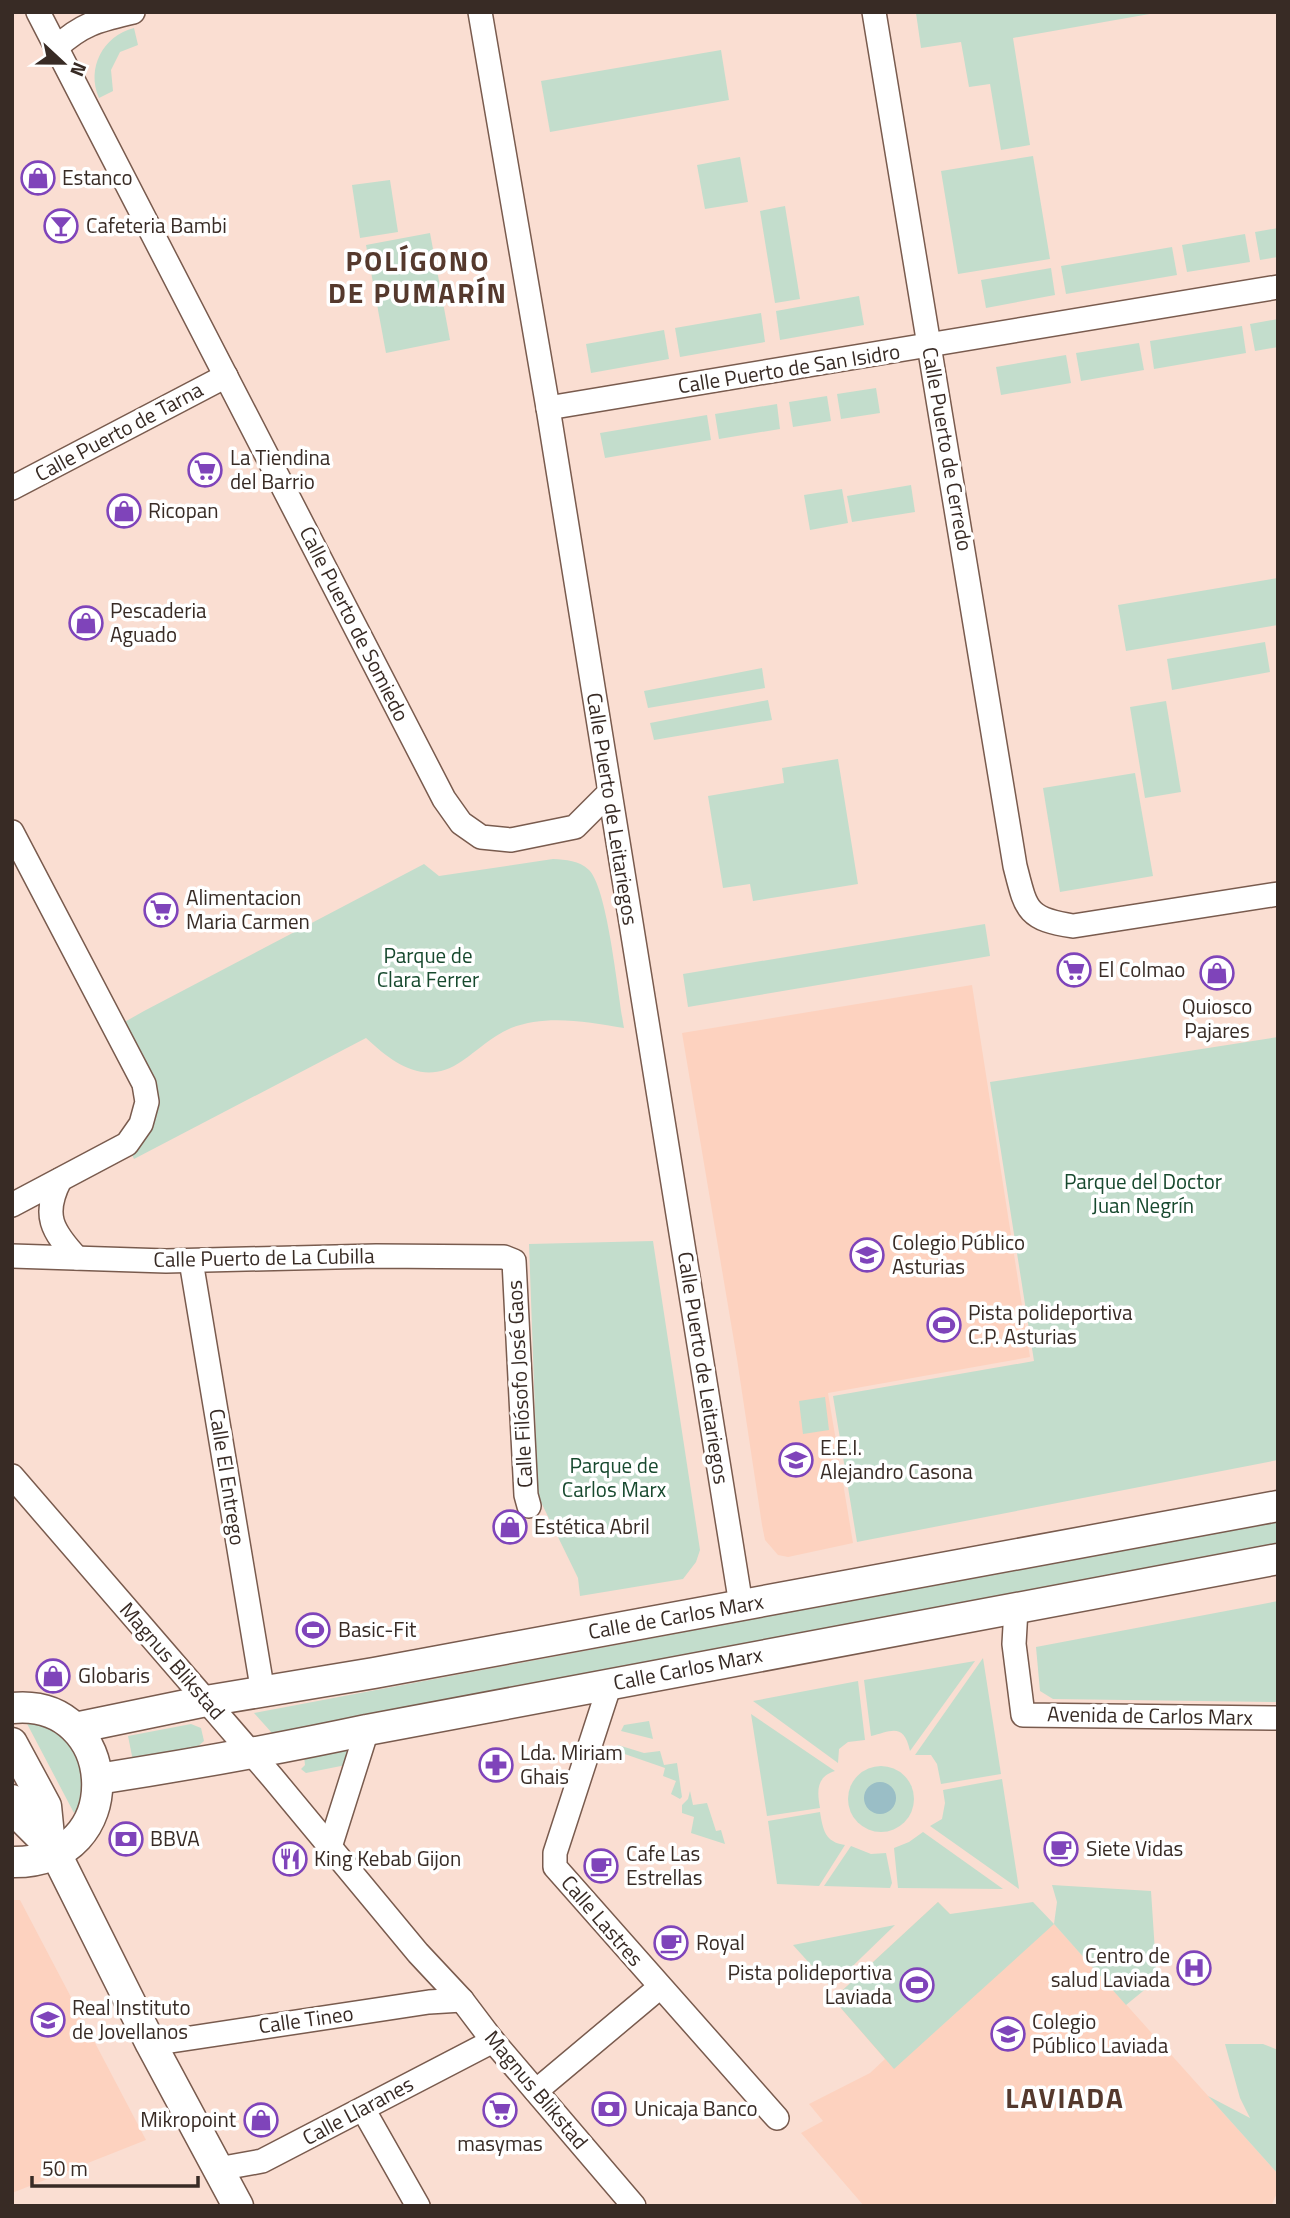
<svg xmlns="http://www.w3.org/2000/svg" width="1290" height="2218" font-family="'Titillium Web',sans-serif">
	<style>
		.built { fill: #fdd2bf }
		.green { fill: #c3ddcc }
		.water { fill: #9abec6 }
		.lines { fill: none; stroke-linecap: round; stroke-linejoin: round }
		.minor-casing { stroke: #795b4e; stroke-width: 26 }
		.major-casing { stroke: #795b4e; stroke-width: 33 }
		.minor { stroke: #fff; stroke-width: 23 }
		.major { stroke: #fff; stroke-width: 30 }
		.labels { text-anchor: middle; stroke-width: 7; stroke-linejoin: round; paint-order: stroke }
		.poi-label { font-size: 21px; fill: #382b25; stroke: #fff; text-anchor: start }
		.street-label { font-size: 21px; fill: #382b25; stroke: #fff }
		.park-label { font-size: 21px; fill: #17492e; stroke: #fff }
		.district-label { font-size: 28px; font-weight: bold; letter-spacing: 2px; fill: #55392d; stroke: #fff }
	</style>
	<rect width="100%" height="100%" fill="#faded2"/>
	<g class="built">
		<path d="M 972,985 L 1030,1357 L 828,1393 L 853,1543 L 788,1557 L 778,1555 L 765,1540 L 762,1525 L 737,1359 L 682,1033 Z"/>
		<path d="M 12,1900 L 20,1900 L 146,2140 L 12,2193 Z"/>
		<path d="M 938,1902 L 950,1914 L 1054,1924 L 1278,2174 L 1278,2191 L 1271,2206 L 864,2206 L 801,2133 L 823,2121 L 809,2104 L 870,2073 L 885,2059 L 833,1999 Z"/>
	</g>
	<g class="green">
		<path d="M 923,12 L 1161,12 L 1013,38 L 1030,145 L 1001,150 L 990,84 L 969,87 L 961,42 L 921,48 L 916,13 Z"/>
		<path d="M 134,28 L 138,45 L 120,52 L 111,70 L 113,91 L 99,98 C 86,68 103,36 134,28 Z"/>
		<path d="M 721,50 L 729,100 L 550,132 L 541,81 Z"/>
		<path d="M 1033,156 L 1050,259 L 958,274 L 941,171 Z"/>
		<path d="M 740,157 L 748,202 L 705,209 L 697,165 Z"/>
		<path d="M 390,180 L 398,232 L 360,238 L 352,185 Z"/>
		<path d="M 785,206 L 800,299 L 775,303 L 760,211 Z"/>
		<path d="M 1278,228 L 1278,257 L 1260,260 L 1255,232 Z"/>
		<path d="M 430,233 L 450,340 L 386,353 L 366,245 Z"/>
		<path d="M 1245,234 L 1250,262 L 1187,272 L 1182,245 Z"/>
		<path d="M 1172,247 L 1177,275 L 1066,294 L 1061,266 Z"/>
		<path d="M 1051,268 L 1055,295 L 986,308 L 981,280 Z"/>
		<path d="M 859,296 L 864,325 L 780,340 L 776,311 Z"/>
		<path d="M 761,313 L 765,342 L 680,357 L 675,328 Z"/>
		<path d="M 1278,319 L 1278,347 L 1255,351 L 1250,324 Z"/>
		<path d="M 1242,326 L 1246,353 L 1154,369 L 1150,341 Z"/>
		<path d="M 664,330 L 669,359 L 591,373 L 586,344 Z"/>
		<path d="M 1139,343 L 1144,370 L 1081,381 L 1076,353 Z"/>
		<path d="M 1066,355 L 1071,383 L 1001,395 L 996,367 Z"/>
		<path d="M 876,388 L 880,413 L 841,419 L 837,394 Z"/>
		<path d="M 827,396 L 831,421 L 793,427 L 789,402 Z"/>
		<path d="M 777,404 L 780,429 L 719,439 L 715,414 Z"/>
		<path d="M 707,415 L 711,440 L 605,458 L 600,433 Z"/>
		<path d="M 911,485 L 915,512 L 852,522 L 847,496 Z"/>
		<path d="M 842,489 L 848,523 L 810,530 L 804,495 Z"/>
		<path d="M 1278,578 L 1278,625 L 1126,651 L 1118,605 Z"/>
		<path d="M 1265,642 L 1270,672 L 1172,690 L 1167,659 Z"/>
		<path d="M 762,668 L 765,688 L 648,708 L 644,691 Z"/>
		<path d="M 768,700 L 772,720 L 654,740 L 650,723 Z"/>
		<path d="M 1166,701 L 1181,792 L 1145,798 L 1130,707 Z"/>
		<path d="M 838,759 L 858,884 L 753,901 L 750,884 L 723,888 L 708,796 L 784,783 L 782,768 Z"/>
		<path d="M 1135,773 L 1153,876 L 1060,892 L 1043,788 Z"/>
		<path d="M 553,859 C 566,860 579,860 589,870 C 608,889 618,996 624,1028 C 587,1022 547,1014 511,1028 C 492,1036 478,1050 462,1061 C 425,1087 394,1064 366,1038 L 134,1159 L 127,1144 L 147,1102 L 114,1028 L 144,1011 L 424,864 L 439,876 Z"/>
		<path d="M 985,924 L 990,956 L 688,1007 L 683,974 Z"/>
		<path d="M 1278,1037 L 1278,1460 L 857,1542 L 833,1396 L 1034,1361 L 990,1082 Z"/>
		<path d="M 653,1241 L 700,1550 L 696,1562 L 683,1579 L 580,1596 L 578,1578 L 538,1496 L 529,1244 Z"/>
		<path d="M 825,1397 L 829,1430 L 803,1434 L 799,1401 Z"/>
		<path d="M 1278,1520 L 1278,1547 L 272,1733 L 254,1713 Z"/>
		<path d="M 1278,1601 L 1278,1702 L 1053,1699 L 1040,1691 L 1036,1647 Z"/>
		<path d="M 983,1658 L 1001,1774 L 941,1784 L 937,1764 L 931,1755 L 915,1755 Z"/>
		<path d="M 975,1661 L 910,1751 C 904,1722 891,1731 871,1736 L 864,1680 Z"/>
		<path d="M 858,1681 L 865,1740 L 848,1742 L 839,1749 L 838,1763 L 753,1701 Z"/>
		<path d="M 751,1714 L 835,1771 C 816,1777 817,1791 820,1808 L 767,1816 Z"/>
		<path d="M 24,1718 C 36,1722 51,1725 62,1732 C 81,1743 93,1798 74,1813 Z"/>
		<path d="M 649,1721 L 653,1739 L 621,1731 L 624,1725 Z"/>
		<path d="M 191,1724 L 201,1728 L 204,1741 L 195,1749 L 133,1761 L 128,1736 Z"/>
		<path d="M 618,1745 L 644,1753 L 660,1751 L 664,1765 L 677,1763 L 682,1797 L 680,1799 L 671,1794 L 676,1781 L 663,1776 L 665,1768 L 616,1751 Z"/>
		<path d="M 347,1749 L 349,1750 L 346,1765 L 306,1773 L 301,1769 L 305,1765 L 304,1756 Z"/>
		<circle cx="881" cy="1799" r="33"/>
		<path d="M 1002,1779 L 1019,1889 L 930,1826 L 942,1819 L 945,1803 L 943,1790 Z"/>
		<path d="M 690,1791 L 693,1805 L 707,1803 L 716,1831 L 721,1830 L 725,1844 L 691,1833 L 694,1817 L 682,1813 L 682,1805 L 688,1799 Z"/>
		<path d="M 820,1812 C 823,1830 825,1842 845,1845 L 819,1886 L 777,1884 L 768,1821 Z"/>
		<path d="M 923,1832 L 1003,1889 L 898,1888 L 894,1848 L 909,1842 Z"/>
		<path d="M 851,1846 L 871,1854 L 886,1853 L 892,1883 L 890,1888 L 824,1886 Z"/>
		<path d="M 1052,1885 L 1151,1891 L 1156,1967 L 1148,1987 L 1126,2005 L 1054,1924 L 894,2069 L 833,1999 L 938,1902 L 950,1914 L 1033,1902 L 1054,1924 L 1057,1902 Z"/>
		<path d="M 895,1925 L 831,1987 L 793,1945 Z"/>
		<path d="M 1225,2044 L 1263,2044 L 1278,2050 L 1278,2174 L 1208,2096 L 1250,2118 L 1240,2098 Z"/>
	</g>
	<circle class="water" cx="880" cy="1798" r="16"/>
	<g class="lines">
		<defs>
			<g id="minor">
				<path d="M 38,12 L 444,799 L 461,823 L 481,837 L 511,840 L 575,827 L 609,793"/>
				<path d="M 480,12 L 548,408 L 741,1605"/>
				<path d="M 874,12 L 1015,866 C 1026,909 1026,919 1073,926 L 1278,894"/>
				<path d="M 57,47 C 83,23 100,20 133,12"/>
				<path d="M 548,408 L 1278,287"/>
				<path d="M 12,488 L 226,376"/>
				<path d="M 12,832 L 144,1084 L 147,1102 L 141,1124 L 127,1144 L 12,1205"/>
				<path d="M 60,1180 C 42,1215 52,1231 77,1258"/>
				<path d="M 12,1256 L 166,1261 L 376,1256 L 504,1257 L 514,1261 L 526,1495 L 529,1506"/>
				<path d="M 191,1261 L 263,1693"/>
				<path d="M 12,1476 L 272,1777 L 418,1953 L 462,2000 L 493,2041 L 634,2206"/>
				<path d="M 1016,1609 L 1014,1644 L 1023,1715 L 1278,1718"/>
				<path d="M 610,1684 L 555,1853 L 555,1867 L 777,2118"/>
				<path d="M 330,1847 L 367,1730"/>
				<path d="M 151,2044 L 429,2002 L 462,2000"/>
				<path d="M 536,2091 L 660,1987"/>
				<path d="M 363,2109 L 418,2206"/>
				<path d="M 218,2169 L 262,2161 L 493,2041"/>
			</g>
			<g id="major">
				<path d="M 12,1708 C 120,1697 131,1864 12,1862"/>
				<path d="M 75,1728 L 206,1701 L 374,1673 L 1278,1506"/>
				<path d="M 12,1743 L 46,1806 L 50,1846"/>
				<path d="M 98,1779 C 188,1765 278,1749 367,1730 L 1278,1559"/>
				<path d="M 12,1800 L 24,1820 L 50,1846 L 56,1854 L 151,2044 L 238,2206"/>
			</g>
		</defs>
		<use href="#minor" class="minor-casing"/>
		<use href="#major" class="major-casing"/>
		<use href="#minor" class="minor"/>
		<use href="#major" class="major"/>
	</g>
	<defs>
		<symbol id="shop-ring" viewBox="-11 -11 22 22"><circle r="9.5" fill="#fff" stroke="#7f44ba" stroke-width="1.5"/><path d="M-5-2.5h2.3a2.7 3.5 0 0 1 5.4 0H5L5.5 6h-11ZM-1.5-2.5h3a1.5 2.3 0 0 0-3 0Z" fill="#7f44ba"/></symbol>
		<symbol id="bar-ring" viewBox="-11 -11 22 22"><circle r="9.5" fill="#fff" stroke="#7f44ba" stroke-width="1.5"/><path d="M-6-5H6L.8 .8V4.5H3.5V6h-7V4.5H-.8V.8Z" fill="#7f44ba"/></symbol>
		<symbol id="supermarket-ring" viewBox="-11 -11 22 22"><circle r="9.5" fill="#fff" stroke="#7f44ba" stroke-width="1.5"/><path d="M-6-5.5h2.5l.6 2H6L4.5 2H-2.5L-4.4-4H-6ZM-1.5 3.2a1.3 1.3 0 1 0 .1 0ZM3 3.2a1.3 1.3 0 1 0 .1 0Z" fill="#7f44ba"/></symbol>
		<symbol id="school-ring" viewBox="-11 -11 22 22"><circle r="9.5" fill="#fff" stroke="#7f44ba" stroke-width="1.5"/><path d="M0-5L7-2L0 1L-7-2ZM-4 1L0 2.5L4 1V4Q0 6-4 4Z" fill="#7f44ba"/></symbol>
		<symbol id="stadium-ring" viewBox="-11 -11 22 22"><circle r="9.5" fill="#fff" stroke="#7f44ba" stroke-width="1.5"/><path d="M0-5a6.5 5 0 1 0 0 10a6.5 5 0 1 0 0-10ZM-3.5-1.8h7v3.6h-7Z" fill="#7f44ba"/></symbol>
		<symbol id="pharmacy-ring" viewBox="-11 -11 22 22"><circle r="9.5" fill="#fff" stroke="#7f44ba" stroke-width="1.5"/><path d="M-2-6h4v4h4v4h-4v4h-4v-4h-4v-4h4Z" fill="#7f44ba"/></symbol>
		<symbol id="bank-ring" viewBox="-11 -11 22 22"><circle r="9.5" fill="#fff" stroke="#7f44ba" stroke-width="1.5"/><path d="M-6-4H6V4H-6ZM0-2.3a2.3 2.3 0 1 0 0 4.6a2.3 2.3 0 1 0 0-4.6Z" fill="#7f44ba"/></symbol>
		<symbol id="cafe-ring" viewBox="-11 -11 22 22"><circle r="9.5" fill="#fff" stroke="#7f44ba" stroke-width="1.5"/><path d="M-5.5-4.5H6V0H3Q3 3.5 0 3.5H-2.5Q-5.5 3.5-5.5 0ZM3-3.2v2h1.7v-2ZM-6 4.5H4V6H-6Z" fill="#7f44ba"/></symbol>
		<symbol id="restaurant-ring" viewBox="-11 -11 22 22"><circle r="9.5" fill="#fff" stroke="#7f44ba" stroke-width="1.5"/><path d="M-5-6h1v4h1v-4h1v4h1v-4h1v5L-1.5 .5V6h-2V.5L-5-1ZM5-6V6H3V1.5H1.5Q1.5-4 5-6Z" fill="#7f44ba"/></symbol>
		<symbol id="hospital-ring" viewBox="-11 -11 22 22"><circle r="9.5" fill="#fff" stroke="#7f44ba" stroke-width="1.5"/><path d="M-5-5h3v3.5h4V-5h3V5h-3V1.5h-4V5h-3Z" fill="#7f44ba"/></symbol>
	</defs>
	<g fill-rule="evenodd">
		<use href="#shop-ring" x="19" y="159" width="38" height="38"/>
		<use href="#bar-ring" x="42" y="207" width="38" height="38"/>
		<use href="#supermarket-ring" x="186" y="451" width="38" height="38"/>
		<use href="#shop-ring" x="105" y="492" width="38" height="38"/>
		<use href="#shop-ring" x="67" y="604" width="38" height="38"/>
		<use href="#supermarket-ring" x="142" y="891" width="38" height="38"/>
		<use href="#supermarket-ring" x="1055" y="951" width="38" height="38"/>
		<use href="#shop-ring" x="1198" y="954" width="38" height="38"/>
		<use href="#school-ring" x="848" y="1236" width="38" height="38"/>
		<use href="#stadium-ring" x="925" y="1306" width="38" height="38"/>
		<use href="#school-ring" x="777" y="1441" width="38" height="38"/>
		<use href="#shop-ring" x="491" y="1508" width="38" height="38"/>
		<use href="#stadium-ring" x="294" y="1611" width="38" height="38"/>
		<use href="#shop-ring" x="34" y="1657" width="38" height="38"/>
		<use href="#pharmacy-ring" x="477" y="1746" width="38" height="38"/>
		<use href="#bank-ring" x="107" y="1820" width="38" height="38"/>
		<use href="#cafe-ring" x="1042" y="1830" width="38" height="38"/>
		<use href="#restaurant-ring" x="271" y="1840" width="38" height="38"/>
		<use href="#cafe-ring" x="582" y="1847" width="38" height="38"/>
		<use href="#cafe-ring" x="652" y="1924" width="38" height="38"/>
		<use href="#hospital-ring" x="1175" y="1949" width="38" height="38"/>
		<use href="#stadium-ring" x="898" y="1966" width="38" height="38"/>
		<use href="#school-ring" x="29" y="2001" width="38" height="38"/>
		<use href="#school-ring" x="989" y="2015" width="38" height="38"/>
		<use href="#bank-ring" x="590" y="2090" width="38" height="38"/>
		<use href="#supermarket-ring" x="481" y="2091" width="38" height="38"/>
		<use href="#shop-ring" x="242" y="2101" width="38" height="38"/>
	</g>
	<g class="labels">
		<g class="poi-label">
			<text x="62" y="185">Estanco</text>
			<text x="86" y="233">Cafeteria Bambi</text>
			<text x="230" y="465">La Tiendina<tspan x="230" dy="24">del Barrio</tspan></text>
			<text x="148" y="518">Ricopan</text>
			<text x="110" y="618">Pescaderia<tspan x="110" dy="24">Aguado</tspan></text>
			<text x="186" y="905">Alimentacion<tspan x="186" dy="24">Maria Carmen</tspan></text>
			<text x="1098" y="977">El Colmao</text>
			<text x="1217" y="1014" text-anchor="middle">Quiosco<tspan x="1217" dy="24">Pajares</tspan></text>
			<text x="892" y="1250">Colegio Público<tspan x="892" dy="24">Asturias</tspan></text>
			<text x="968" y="1320">Pista polideportiva<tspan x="968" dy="24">C.P. Asturias</tspan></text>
			<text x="820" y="1455">E.E.I.<tspan x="820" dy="24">Alejandro Casona</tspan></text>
			<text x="534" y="1534">Estética Abril</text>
			<text x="338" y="1637">Basic-Fit</text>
			<text x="78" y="1683">Globaris</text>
			<text x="520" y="1760">Lda. Miriam<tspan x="520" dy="24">Ghais</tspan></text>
			<text x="150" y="1846">BBVA</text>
			<text x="1086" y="1856">Siete Vidas</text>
			<text x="626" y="1861">Cafe Las<tspan x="626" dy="24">Estrellas</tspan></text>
			<text x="314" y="1866">King Kebab Gijon</text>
			<text x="696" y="1950">Royal</text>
			<text x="1170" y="1963" text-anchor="end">Centro de<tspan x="1170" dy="24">salud Laviada</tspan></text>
			<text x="892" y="1980" text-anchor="end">Pista polideportiva<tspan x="892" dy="24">Laviada</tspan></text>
			<text x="72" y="2015">Real Instituto<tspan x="72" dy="24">de Jovellanos</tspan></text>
			<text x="1032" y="2029">Colegio<tspan x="1032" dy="24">Público Laviada</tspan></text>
			<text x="634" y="2116">Unicaja Banco</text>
			<text x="236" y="2127" text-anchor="end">Mikropoint</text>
			<text x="500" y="2151" text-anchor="middle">masymas</text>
		</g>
		<g class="street-label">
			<text transform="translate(789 369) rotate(-9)" y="7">Calle Puerto de San Isidro</text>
			<text transform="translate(119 432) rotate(-28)" y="7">Calle Puerto de Tarna</text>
			<text transform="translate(947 449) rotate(80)" y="7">Calle Puerto de Cerredo</text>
			<text transform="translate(354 624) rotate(63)" y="7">Calle Puerto de Somiedo</text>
			<text transform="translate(612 809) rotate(81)" y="7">Calle Puerto de Leitariegos</text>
			<text transform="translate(264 1258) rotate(-1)" y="7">Calle Puerto de La Cubilla</text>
			<text transform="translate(703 1368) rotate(81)" y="7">Calle Puerto de Leitariegos</text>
			<text transform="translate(520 1384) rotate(-93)" y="7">Calle Filósofo José Gaos</text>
			<text transform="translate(227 1477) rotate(81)" y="7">Calle El Entrego</text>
			<text transform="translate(676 1617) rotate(-10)" y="7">Calle de Carlos Marx</text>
			<text transform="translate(172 1661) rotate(49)" y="7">Magnus Blikstad</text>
			<text transform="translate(688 1669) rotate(-11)" y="7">Calle Carlos Marx</text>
			<text transform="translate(1150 1716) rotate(1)" y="7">Avenida de Carlos Marx</text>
			<text transform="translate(602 1921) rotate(49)" y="7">Calle Lastres</text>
			<text transform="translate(306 2020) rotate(-8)" y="7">Calle Tineo</text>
			<text transform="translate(536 2090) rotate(50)" y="7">Magnus Blikstad</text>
			<text transform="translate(358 2111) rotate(-28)" y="7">Calle Llaranes</text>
		</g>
		<g class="park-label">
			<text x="428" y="963">Parque de<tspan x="428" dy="24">Clara Ferrer</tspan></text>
			<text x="1143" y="1189">Parque del Doctor<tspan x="1143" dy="24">Juan Negrín</tspan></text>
			<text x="614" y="1473">Parque de<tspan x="614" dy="24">Carlos Marx</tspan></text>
		</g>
		<g class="district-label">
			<text x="418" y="271">POLÍGONO<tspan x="418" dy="32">DE PUMARÍN</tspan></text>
			<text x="1065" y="2108">LAVIADA</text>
		</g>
	</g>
	<rect width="1290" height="2218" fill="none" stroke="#382b25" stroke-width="28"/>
	<g transform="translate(63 63) rotate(112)" stroke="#ffffff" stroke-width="5" paint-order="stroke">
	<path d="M0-5L12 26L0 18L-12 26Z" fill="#382b25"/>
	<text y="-10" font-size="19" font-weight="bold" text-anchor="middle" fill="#382b25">N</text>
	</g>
	<path d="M32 2176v10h166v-10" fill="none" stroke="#382b25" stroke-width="3.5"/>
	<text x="42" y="2176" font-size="21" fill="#382b25" stroke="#ffffff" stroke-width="5" paint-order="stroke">50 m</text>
</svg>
